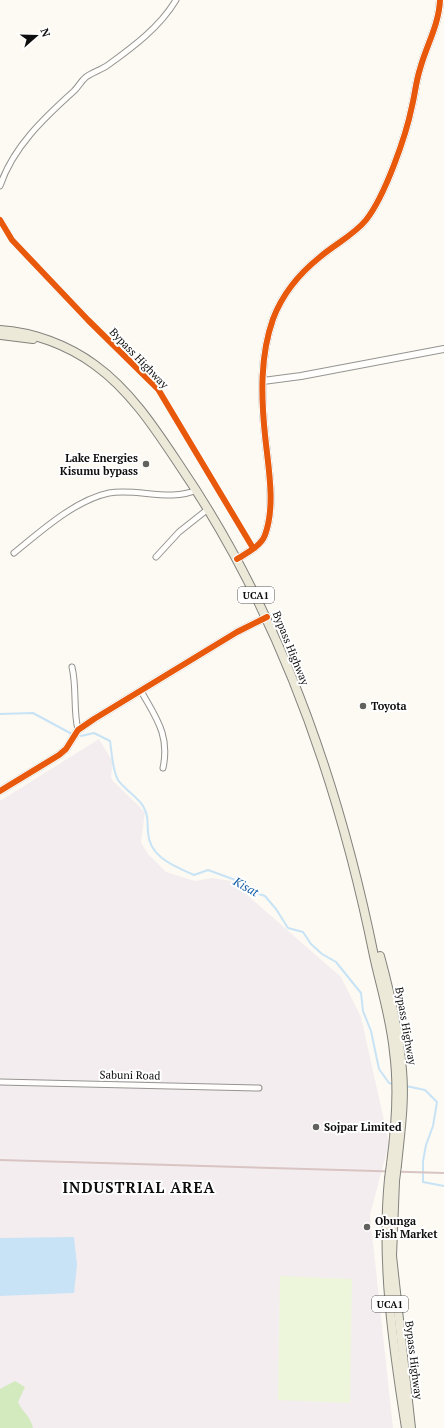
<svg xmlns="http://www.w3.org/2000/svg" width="444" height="1428" font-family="'PT Serif',serif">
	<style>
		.industrial { fill: #f4edef }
		.forest { fill: #d3eabf }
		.pitch { fill: #edf6db }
		.water { fill: #c8e3f6 }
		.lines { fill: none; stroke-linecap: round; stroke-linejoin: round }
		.stream { stroke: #c8e3f6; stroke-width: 2 }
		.minor-casing { stroke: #959491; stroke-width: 7 }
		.tertiary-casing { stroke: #959491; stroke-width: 8 }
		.primary-casing { stroke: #82827e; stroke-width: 10 }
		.minor { stroke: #fffefd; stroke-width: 5 }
		.tertiary { stroke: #fffefd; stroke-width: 6 }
		.primary { stroke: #ede9d8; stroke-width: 8 }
		.rail { stroke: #d8c4c3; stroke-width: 2 }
		.primary-bridge-casing { stroke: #82827e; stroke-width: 10; stroke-linecap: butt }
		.primary-bridge { stroke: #ede9d8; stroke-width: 8 }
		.cycleway-casing { stroke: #fff; stroke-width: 8 }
		.cycleway { stroke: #e8590c; stroke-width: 6 }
		.poi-dot { fill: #61615e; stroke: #fff; stroke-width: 1.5 }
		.labels { text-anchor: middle; stroke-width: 4; stroke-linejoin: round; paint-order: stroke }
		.shield { fill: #fff; stroke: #565656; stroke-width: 1 }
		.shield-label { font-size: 10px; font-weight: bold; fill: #0e0e0e }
		.street-label { font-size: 11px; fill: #0e0e0e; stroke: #fff }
		.poi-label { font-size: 11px; font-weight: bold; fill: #0e0e0e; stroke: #fff; text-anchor: start }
		.water-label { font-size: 12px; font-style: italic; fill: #125ba5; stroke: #fff }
		.district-label { font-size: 15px; font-weight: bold; letter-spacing: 1px; fill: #0e0e0e; stroke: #fff }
	</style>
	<rect width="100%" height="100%" fill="#fcfaf2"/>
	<path class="industrial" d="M 99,739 L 113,762 L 111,777 L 113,781 L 145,812 L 141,843 L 148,854 L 166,872 L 195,881 L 212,878 L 231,881 L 341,977 L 361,1017 L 389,1143 L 370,1215 L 393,1428 L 0,1428 L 0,801 Z"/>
	<path class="forest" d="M 15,1381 L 25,1387 L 18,1402 C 23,1413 30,1415 33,1428 L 0,1428 L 0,1389 Z"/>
	<path class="pitch" d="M 280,1276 L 352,1279 L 350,1403 L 278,1400 Z"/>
	<path class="water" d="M 74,1237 L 77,1265 L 74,1293 L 0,1296 L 0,1238 Z"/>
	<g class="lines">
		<g class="stream">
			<path d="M 0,714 L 33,713 L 70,733"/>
			<path d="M 81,736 L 94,733 L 110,741 C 112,753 112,769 118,780 C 124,789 137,796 143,806 C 149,816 147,822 148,832 C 149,857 174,866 194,875 L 208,870 L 238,881 L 249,891 L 265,896 L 276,909 L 288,928 L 303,932 L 311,944 L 322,954 L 336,962 L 361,993 L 363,1011 L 371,1031 L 379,1069 L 389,1083 L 393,1084"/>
			<path d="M 406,1086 L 425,1090 L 437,1102 L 433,1126 L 426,1145 L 423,1161 L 423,1182 L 444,1186"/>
		</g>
		<defs>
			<g id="minor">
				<path d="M 0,186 C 13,147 44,118 74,91 C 79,86 81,81 86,77 C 93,72 101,70 108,65 C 133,47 160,27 176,0"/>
				<path d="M 0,220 L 12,240 L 88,320 L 158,389 L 253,548"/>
				<path d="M 14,553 C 40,532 75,500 109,493 C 136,488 172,502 196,490"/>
				<path d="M 156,557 L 179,532 L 208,509"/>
				<path d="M 72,667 C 77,688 73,709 78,730"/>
				<path d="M 141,691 C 156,718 170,735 163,768"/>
				<path d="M 0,1082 L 259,1088"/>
			</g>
			<g id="tertiary">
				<path d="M 263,381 L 301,376 L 444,349"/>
				<path d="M 237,559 C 247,553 261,546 265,535 C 276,505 268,466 265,435 C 261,396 260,356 273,319 C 282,295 300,273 320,257 C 335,244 354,235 366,220 C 385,196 406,136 412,106 C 415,94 416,81 420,69 C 426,46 439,25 440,0"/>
				<path d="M 0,791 L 59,755 L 66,749 L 78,730 L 94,719 L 237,632 L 267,617"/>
			</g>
			<g id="primary">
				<path d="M 0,330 C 33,332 68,345 95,365 C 131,391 156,430 180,466 C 280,613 339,783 374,956 C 381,988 391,1019 394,1052 C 399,1089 396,1127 391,1164"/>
				<path d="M 1,335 L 33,339"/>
				<path d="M 380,956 C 390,993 399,1031 402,1070 C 405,1102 400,1134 397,1165"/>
				<path d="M 389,1179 C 381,1262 393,1346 406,1428"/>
				<path d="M 395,1181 L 392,1256 L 411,1428"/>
			</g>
		</defs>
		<use href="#minor" class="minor-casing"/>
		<use href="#tertiary" class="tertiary-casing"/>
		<use href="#primary" class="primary-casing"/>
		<use href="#minor" class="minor"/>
		<use href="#tertiary" class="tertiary"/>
		<use href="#primary" class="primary"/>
		<path class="rail" d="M 0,1160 L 444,1173"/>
		<defs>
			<g id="primary-bridge">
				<path d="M 389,1179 L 391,1164"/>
				<path d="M 395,1181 L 397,1165"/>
			</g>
		</defs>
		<use href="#primary-bridge" class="primary-bridge-casing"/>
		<use href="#primary-bridge" class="primary-bridge"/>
		<defs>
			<g id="cycleway">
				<path d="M 0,220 L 12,240 L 88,320 L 158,389 L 253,548"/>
				<path d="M 237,559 C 247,553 261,546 265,535 C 276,505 268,466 265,435 C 261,396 260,356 273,319 C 282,295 300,273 320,257 C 335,244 354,235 366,220 C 385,196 406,136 412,106 C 415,94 416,81 420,69 C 426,46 439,25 440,0"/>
				<path d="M 0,791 L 59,755 L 66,749 L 78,730 L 94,719 L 237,632 L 267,617"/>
			</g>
		</defs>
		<use href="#cycleway" class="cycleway-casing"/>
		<use href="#cycleway" class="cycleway"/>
	</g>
	<g class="poi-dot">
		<circle cx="146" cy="464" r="4"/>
		<circle cx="363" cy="706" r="4"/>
		<circle cx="316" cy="1127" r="4"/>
		<circle cx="367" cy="1227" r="4"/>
	</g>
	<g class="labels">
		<g class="shield">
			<rect x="238" y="587" width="36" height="16" rx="3"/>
			<rect x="372" y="1296" width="36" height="16" rx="3"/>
		</g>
		<g class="shield-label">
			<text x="256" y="599">UCA1</text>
			<text x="390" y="1308">UCA1</text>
		</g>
		<g class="street-label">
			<text transform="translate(139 358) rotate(46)" y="4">Bypass Highway</text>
			<text transform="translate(291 648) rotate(68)" y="4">Bypass Highway</text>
			<text transform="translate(406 1026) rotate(80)" y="4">Bypass Highway</text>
			<text transform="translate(130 1075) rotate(1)" y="4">Sabuni Road</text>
			<text transform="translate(414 1360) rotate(83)" y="4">Bypass Highway</text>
		</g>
		<g class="poi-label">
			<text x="138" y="462" text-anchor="end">Lake Energies<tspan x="138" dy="13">Kisumu bypass</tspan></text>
			<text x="371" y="710">Toyota</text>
			<text x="324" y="1131">Sojpar Limited</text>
			<text x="375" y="1225">Obunga<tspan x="375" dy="13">Fish Market</tspan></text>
		</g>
		<g class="water-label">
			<text transform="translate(246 887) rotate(29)" y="4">Kisat</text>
		</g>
		<g class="district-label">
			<text x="139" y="1193">INDUSTRIAL AREA</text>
		</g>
	</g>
	<g transform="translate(36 36) rotate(70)" stroke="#ffffff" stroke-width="3" paint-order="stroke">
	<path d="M0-3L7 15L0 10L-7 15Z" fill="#0e0e0e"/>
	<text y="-6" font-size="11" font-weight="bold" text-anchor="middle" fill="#0e0e0e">N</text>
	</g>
</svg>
